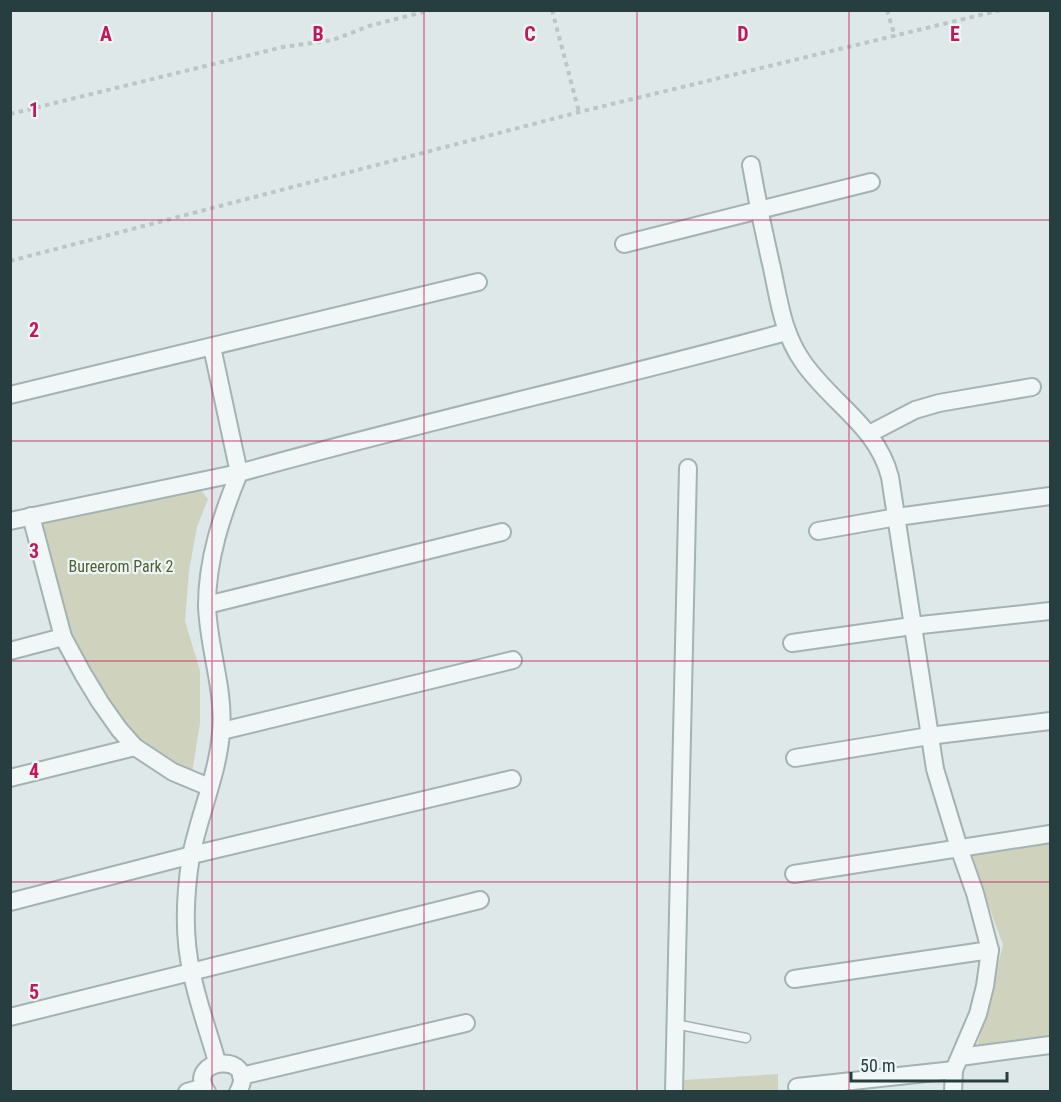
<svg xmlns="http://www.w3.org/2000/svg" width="1061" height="1102" font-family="'Roboto Condensed',sans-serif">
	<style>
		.green { fill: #cfd3be }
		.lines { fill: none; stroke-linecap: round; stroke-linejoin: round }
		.lane-casing { stroke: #a3b2b2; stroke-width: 11 }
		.street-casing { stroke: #a3b2b2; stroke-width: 20 }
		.path { stroke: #bcc6c7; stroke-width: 4; stroke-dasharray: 4.5 4.5; stroke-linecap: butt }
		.lane { stroke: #f1f6f6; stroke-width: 8 }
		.street { stroke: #f1f6f6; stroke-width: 16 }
		.grid { fill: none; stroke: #c2185b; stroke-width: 1.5; stroke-opacity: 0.55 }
		.labels { text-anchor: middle; stroke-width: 4.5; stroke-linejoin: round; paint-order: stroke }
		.park-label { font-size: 16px; fill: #525d32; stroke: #edf6f6 }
		.grid-label { font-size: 20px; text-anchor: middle; font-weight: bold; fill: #c2185b; stroke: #edf6f6; stroke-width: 4.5; stroke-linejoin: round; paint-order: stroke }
	</style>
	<rect width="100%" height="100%" fill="#dee8e8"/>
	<g class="green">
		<path d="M 196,484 L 208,499 L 197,527 L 189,571 L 185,621 L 200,671 L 200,723 L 192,773 L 142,746 L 113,706 L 69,635 L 54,581 L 42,517 Z"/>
		<path d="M 1050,831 L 1050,1036 L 976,1051 L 1003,945 L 966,843 Z"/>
		<path d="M 778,1074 L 778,1091 L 683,1091 L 684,1080 Z"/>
	</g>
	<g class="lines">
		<defs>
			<path id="lane" d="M 675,1024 L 746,1038"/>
			<g id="street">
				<path d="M 751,165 C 757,200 764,234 772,268 C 779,301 783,334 803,362 C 831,403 877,426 890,477 L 935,769 L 959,848 L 975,893 L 990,950 L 985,986 L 978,1014 L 954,1070 L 953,1092"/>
				<path d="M 624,244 L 871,182"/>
				<path d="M 10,395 L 478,282"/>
				<path d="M 869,434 L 915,410 L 939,403 L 1032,387"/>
				<path d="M 31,516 L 63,637 L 83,674 L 100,702 L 119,729 L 135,747 L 173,772 L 209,787"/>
				<path d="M 10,521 L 239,473 L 212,347"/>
				<path d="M 818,531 L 897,517 L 1050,496"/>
				<path d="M 207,605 L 502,532"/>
				<path d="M 792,643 L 912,626 L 1050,611"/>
				<path d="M 10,651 L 63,637"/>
				<path d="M 222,731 L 513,660"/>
				<path d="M 795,758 L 929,736 L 1050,721"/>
				<path d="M 10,778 L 135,747"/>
				<path d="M 794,874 L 1050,834"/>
				<path d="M 10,902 L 192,855 L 512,779"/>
				<path d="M 794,979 L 990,950"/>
				<path d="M 10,1017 L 480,900"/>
				<path d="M 960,1057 L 1050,1045"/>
				<path d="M 217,1062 C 209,1033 198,1004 192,974 C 183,937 185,894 191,856 C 199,815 218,774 221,732 C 225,690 208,647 207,605 C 207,559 222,515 239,473 C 420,422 604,382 786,332"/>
				<path d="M 241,1076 L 466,1023"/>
				<path d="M 797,1087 L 954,1070"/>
				<path d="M 187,1092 L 204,1087"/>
				<path d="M 207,1092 C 183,1057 260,1051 238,1092"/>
				<path d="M 674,1092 L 688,468"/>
			</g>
		</defs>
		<use href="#lane" class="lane-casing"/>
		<use href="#street" class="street-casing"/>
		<g class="path">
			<path d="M 552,10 L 579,112"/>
			<path d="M 887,10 L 895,37"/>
			<path d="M 10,114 L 283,47 L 333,40 L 369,26 L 431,10"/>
			<path d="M 10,261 L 579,112 L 1001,10"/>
		</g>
		<use href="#lane" class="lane"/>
		<use href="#street" class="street"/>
	</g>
	<path class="grid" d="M 212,10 L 212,1092M 424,10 L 424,1092M 637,10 L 637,1092M 849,10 L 849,1092M 10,220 L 1050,220M 10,441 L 1050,441M 10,661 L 1050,661M 10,882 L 1050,882"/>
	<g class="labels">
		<g class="park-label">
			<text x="121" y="572">Bureerom Park 2</text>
		</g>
	</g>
	<g class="grid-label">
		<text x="106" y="41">A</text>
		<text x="318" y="41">B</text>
		<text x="530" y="41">C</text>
		<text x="743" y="41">D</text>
		<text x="955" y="41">E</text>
		<text x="34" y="117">1</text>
		<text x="34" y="337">2</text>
		<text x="34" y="558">3</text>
		<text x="34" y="778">4</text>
		<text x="34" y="999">5</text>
	</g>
	<rect width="1061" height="1102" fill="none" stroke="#263e40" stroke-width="24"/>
	<path d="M851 1072v9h156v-9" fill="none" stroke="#263e40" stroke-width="3"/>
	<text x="860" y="1072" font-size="18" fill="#263e40" stroke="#edf6f6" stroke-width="4.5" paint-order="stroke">50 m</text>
</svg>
